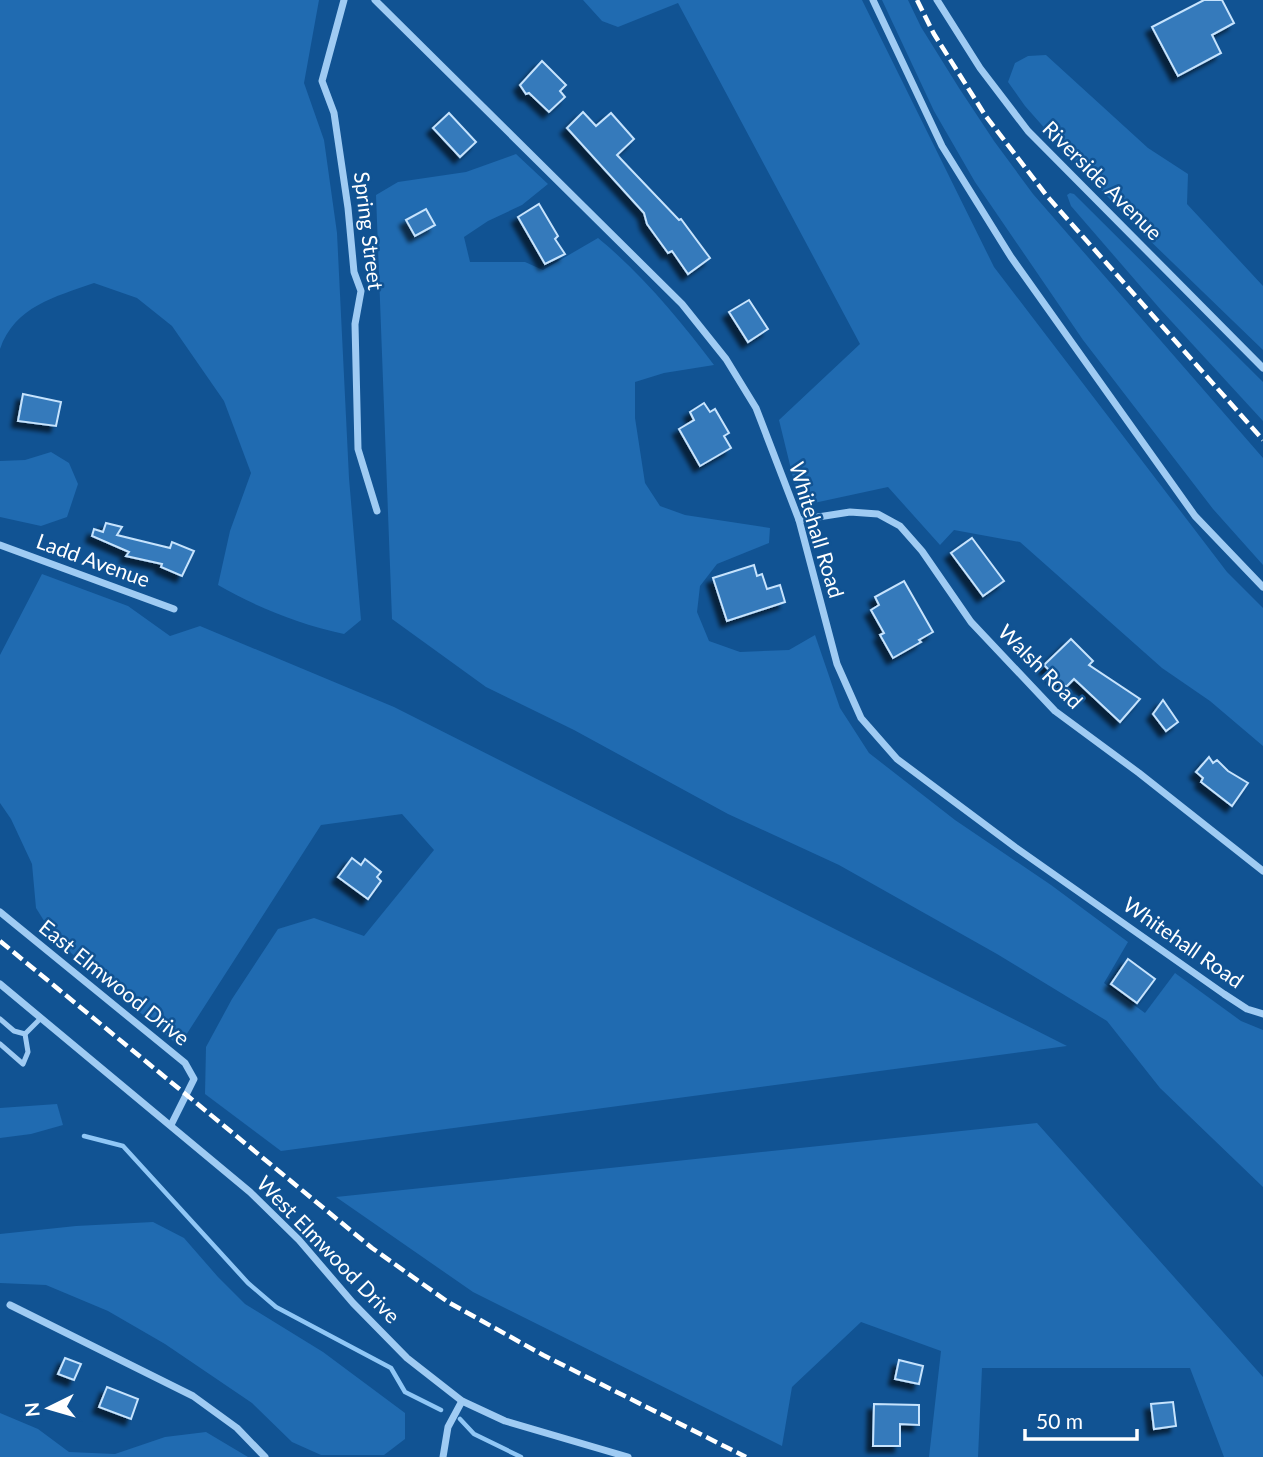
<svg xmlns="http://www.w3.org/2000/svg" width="1263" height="1457" font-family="Lato,sans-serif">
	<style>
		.green { fill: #206bb1 }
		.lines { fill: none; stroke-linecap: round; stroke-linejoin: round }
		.stream { stroke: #90c7f6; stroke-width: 4.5 }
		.building { fill: #357abb; stroke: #c6e3fd; stroke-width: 2; filter: url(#shadow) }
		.lane { stroke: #9fcbf3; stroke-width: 5 }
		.street { stroke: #9fcbf3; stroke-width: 7 }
		.rail { stroke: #fff; stroke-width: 4.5; stroke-dasharray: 12 5; stroke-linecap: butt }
		.labels { text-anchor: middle; stroke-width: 5; stroke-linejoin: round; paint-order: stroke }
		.street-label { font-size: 21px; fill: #fff; stroke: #115393 }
	</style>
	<defs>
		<filter id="shadow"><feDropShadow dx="-6" dy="6" stdDeviation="2" flood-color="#0009"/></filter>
	</defs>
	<rect width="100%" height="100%" fill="#115393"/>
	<g class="green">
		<path d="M 0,0 L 319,0 L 304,83 L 324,140 L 337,233 L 349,478 L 361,620 L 344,634 C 299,624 258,608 218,585 L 230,531 L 251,473 L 224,401 L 172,326 L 137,298 L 94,283 C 55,297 15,306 0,349 Z"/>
		<path d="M 583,0 L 862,0 L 994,267 L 1227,572 L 1263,608 L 1263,746 L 1210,701 L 1162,668 L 1020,542 L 954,530 L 940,545 L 888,487 L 800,506 L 779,420 L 860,344 L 678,3 L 618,27 L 602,21 Z"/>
		<path d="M 882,0 L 908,0 L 921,27 L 959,88 L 994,141 L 1033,194 L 1263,458 L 1263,565 L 1213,509 L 1083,340 L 975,182 L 934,111 Z"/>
		<path d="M 1046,55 L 1148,148 L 1188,174 L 1187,204 L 1263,286 L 1263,350 L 1142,233 L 1071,158 L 1025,106 L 1008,82 L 1015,63 L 1028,56 Z"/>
		<path d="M 516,154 L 548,184 L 522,205 L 488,221 L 464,237 L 470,262 L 525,262 L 543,270 L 598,238 C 642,274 680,320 714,365 L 664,373 L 635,382 L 635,418 L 645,483 L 660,506 L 685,515 L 770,528 L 769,543 L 717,564 L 700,586 L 697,612 L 709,641 L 740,652 L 789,650 L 815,635 L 840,708 L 869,753 L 955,820 L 1051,885 L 1128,942 L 1104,983 L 1145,1013 L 1175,973 L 1241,1021 L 1263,1030 L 1263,1187 L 1160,1088 L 1107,1021 L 997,954 L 839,865 L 728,814 L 574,730 L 486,687 L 392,619 L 376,195 L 398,182 L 466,172 Z"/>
		<path d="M 1070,193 L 1074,194 L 1263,382 L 1263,421 L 1161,310 L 1071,206 L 1067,195 Z"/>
		<path d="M 51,452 L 69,463 L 78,484 L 67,517 L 41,526 L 0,517 L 0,461 L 25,460 Z"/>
		<path d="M 42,574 L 128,606 L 170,636 L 200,626 L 394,707 L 1067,1046 L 281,1151 L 205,1094 L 206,1047 L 232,999 L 278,929 L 314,918 L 364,936 L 434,850 L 402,814 L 321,825 L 179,1046 L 56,940 L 36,908 L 32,864 L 11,819 L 0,803 L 0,655 Z"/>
		<path d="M 57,1104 L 63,1125 L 31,1134 L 0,1138 L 0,1108 Z"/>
		<path d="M 1037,1123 L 1263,1377 L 1263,1457 L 1224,1457 L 1190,1368 L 982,1368 L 978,1457 L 929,1457 L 941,1351 L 861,1322 L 792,1387 L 782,1446 L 473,1292 L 336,1197 Z"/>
		<path d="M 153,1222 L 184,1238 L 218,1277 L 245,1304 L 323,1352 L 405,1413 L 405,1439 L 384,1455 L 321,1455 L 292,1442 L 252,1403 L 165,1344 L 108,1311 L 46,1285 L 0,1283 L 0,1234 L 76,1226 Z"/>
		<path d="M 0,1413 L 38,1429 L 69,1452 L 115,1454 L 165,1437 L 206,1432 L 248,1457 L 0,1457 Z"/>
	</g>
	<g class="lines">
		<g class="stream">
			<path d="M 84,1136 L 123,1146 L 248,1283 L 276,1307 L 391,1368 L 405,1392 L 441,1410"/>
			<path d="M 460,1419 L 474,1434 L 521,1457"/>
		</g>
	</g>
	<g class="building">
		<path d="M 1204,0 L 1222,0 L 1234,23 L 1212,35 L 1221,53 L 1178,76 L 1152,27 Z"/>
		<path d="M 542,61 L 566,85 L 560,91 L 565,97 L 549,112 L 529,93 L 526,94 L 520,85 Z"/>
		<path d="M 583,112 L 596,126 L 611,113 L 634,139 L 617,155 L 679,220 L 681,219 L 710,258 L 688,274 L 672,251 L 668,253 L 647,224 L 644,213 L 567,128 Z"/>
		<path d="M 449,113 L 476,142 L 460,157 L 433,128 Z"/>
		<path d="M 539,204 L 558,236 L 555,239 L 565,254 L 545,264 L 518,217 Z"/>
		<path d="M 426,209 L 435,225 L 415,236 L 406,220 Z"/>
		<path d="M 749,300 L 768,329 L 748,342 L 729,312 Z"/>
		<path d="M 23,394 L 61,402 L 56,426 L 18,421 Z"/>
		<path d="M 704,403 L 710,412 L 715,409 L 729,433 L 724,436 L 731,448 L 700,466 L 679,429 L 694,420 L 690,412 Z"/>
		<path d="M 106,523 L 122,527 L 117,535 L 170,548 L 172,542 L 194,551 L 182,576 L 161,567 L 162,564 L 126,556 L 129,552 L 92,536 L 94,529 L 103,532 Z"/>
		<path d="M 972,538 L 1004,581 L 983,596 L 951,553 Z"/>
		<path d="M 754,565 L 757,576 L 762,574 L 767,589 L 780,585 L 785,602 L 727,621 L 713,578 Z"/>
		<path d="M 904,581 L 933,632 L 919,640 L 921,642 L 893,658 L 880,635 L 884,633 L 871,610 L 879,605 L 875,597 Z"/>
		<path d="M 1071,639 L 1093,661 L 1089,665 L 1140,699 L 1120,722 L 1074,679 L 1066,687 L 1044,665 Z"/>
		<path d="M 1163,700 L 1178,722 L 1166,731 L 1153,714 Z"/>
		<path d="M 1209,757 L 1213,763 L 1217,760 L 1228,771 L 1248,783 L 1232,806 L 1201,782 L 1203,778 L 1196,772 Z"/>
		<path d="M 352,858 L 361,865 L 365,859 L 381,872 L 377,877 L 381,881 L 368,899 L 338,877 Z"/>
		<path d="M 1128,959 L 1155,979 L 1137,1003 L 1111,984 Z"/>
		<path d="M 65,1358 L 81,1364 L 74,1380 L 58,1374 Z"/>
		<path d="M 899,1360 L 923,1366 L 919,1384 L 895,1379 Z"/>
		<path d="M 107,1387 L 138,1399 L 131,1419 L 99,1407 Z"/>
		<path d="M 1173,1402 L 1176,1426 L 1154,1429 L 1151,1404 Z"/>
		<path d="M 874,1404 L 919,1405 L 919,1425 L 900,1424 L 900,1446 L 873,1446 Z"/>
	</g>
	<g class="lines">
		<g class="lane">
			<path d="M 0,1019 L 14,1031 L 25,1034"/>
			<path d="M 25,1034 L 41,1018"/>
			<path d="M 0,1044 L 23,1064 L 28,1052 L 25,1034"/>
		</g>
		<g class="street">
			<path d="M 344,0 L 322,81 L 334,113 L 348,208 L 354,272 L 361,291 L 355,324 L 358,449 L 377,511"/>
			<path d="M 375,0 L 682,304 L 726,359 L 756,408 L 799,520 L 837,664 L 861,718 L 897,759 L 1015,847 L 1224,994 L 1247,1009 L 1263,1014"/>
			<path d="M 873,0 L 942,146 L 1011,257 L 1195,516 L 1263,587"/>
			<path d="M 937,0 L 980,68 L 1028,131 L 1263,368"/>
			<path d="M 799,520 L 850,512 L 878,514 L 900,526 L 922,551 L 971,622 L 1055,711 L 1139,773 L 1263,871"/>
			<path d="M 0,545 L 174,609"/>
			<path d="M 0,912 L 185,1063 L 194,1079 L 171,1125"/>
			<path d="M 0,984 L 250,1192 L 299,1240 L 353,1303 L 407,1358 L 462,1401 L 505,1421 L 628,1457"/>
			<path d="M 10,1305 L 193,1396 L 237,1428 L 265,1457"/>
			<path d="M 443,1457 L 448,1427 L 462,1401"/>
		</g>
		<g class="rail">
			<path d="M 917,0 L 934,34 L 985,115 L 1047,196 L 1263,440"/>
			<path d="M 0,941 L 372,1248 L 448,1302 L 543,1355 L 746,1457"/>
		</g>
	</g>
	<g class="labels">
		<g class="street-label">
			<text transform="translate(1102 181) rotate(45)" y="7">Riverside Avenue</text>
			<text transform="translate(368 231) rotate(83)" y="7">Spring Street</text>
			<text transform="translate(816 530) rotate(73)" y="7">Whitehall Road</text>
			<text transform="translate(93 561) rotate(20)" y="7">Ladd Avenue</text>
			<text transform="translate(1040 667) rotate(45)" y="7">Walsh Road</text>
			<text transform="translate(1183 943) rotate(35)" y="7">Whitehall Road</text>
			<text transform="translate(114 983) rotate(39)" y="7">East Elmwood Drive</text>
			<text transform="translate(328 1250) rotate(46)" y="7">West Elmwood Drive</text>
		</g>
	</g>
	<g transform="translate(49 1408) rotate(265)" stroke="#115393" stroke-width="5" paint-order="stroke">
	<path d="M0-5L12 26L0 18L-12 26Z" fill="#ffffff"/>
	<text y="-10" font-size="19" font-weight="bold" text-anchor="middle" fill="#ffffff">N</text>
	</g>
	<path d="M1025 1429v10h112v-10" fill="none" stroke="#ffffff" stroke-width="3.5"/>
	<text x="1036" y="1429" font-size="21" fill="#ffffff" stroke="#115393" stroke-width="5" paint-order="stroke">50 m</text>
</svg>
